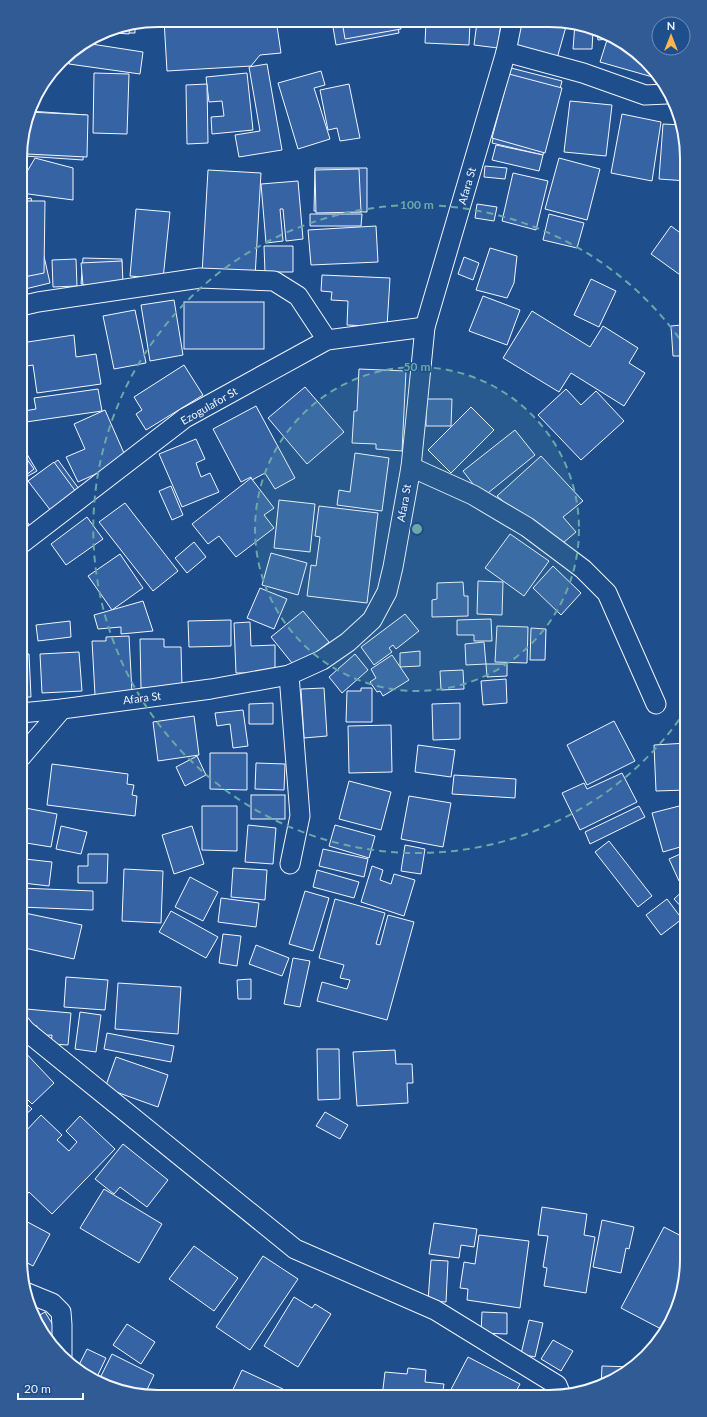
<svg xmlns="http://www.w3.org/2000/svg" width="707" height="1417" font-family="Lato,sans-serif">
	<style>
		.building { fill: #3563a3; stroke: #f2f6ff }
		.lines { fill: none; stroke-linecap: round; stroke-linejoin: round }
		.minor-casing { stroke: #f2f6ff; stroke-width: 21 }
		.minor { stroke: #1f4e8c; stroke-width: 19 }
		.ring { fill: none; stroke: #6aa9a8; stroke-width: 2; stroke-dasharray: 7 5 }
		.labels { text-anchor: middle; stroke-width: 3; stroke-linejoin: round; paint-order: stroke }
		.street-label { font-size: 11px; fill: #f2f6ff; stroke: #1f4e8c }
		.rim { fill: none; stroke: #f2f6ff; stroke-width: 2 }
		.centre { fill: #6aa9a8; stroke: #1f4e8c; stroke-width: 2 }
		.ring-label { font-size: 12px; text-anchor: middle; font-weight: bold; fill: #6aa9a8; stroke: #1f4e8c; stroke-width: 3; stroke-linejoin: round; paint-order: stroke }
	</style>
	<rect width="100%" height="100%" fill="#1f4e8c"/>
	<g class="building">
		<path d="M 164,20 L 272,21 L 277,26 L 281,53 L 260,55 L 251,66 L 167,71 Z"/>
		<path d="M 332,21 L 397,21 L 399,33 L 336,45 Z"/>
		<path d="M 342,21 L 400,22 L 401,29 L 345,39 Z"/>
		<path d="M 426,22 L 470,22 L 469,45 L 425,43 Z"/>
		<path d="M 477,22 L 501,22 L 498,48 L 474,45 Z"/>
		<path d="M 522,22 L 567,23 L 556,62 L 515,50 Z"/>
		<path d="M 575,23 L 593,31 L 592,49 L 573,49 Z"/>
		<path d="M 135,24 L 135,33 L 101,33 L 105,30 Z"/>
		<path d="M 130,26 L 129,34 L 102,32 L 105,30 Z"/>
		<path d="M 597,33 L 609,39 L 598,40 Z"/>
		<path d="M 607,40 L 619,44 L 640,54 L 656,78 L 600,62 Z"/>
		<path d="M 85,43 L 143,52 L 140,74 L 69,64 L 71,52 Z"/>
		<path d="M 267,64 L 282,150 L 239,157 L 235,135 L 260,131 L 249,67 Z"/>
		<path d="M 511,68 L 562,81 L 543,155 L 492,143 Z"/>
		<path d="M 321,71 L 325,85 L 314,88 L 330,139 L 298,149 L 278,83 Z"/>
		<path d="M 94,73 L 129,74 L 127,134 L 93,133 Z"/>
		<path d="M 247,73 L 253,130 L 212,134 L 211,117 L 224,116 L 222,101 L 209,102 L 206,77 Z"/>
		<path d="M 509,74 L 562,88 L 545,153 L 492,138 Z"/>
		<path d="M 207,84 L 208,143 L 187,144 L 186,85 Z"/>
		<path d="M 349,84 L 360,138 L 340,141 L 337,128 L 328,130 L 320,90 Z"/>
		<path d="M 570,101 L 612,105 L 606,156 L 564,152 Z"/>
		<path d="M 30,111 L 86,115 L 83,160 L 24,156 L 27,121 Z"/>
		<path d="M 29,112 L 88,115 L 87,157 L 27,154 Z"/>
		<path d="M 622,114 L 661,122 L 652,181 L 611,173 Z"/>
		<path d="M 663,124 L 682,125 L 687,158 L 687,181 L 659,179 Z"/>
		<path d="M 496,145 L 543,155 L 539,171 L 492,160 Z"/>
		<path d="M 35,158 L 73,168 L 73,200 L 21,193 L 21,182 Z"/>
		<path d="M 559,158 L 600,169 L 587,220 L 545,209 Z"/>
		<path d="M 485,166 L 507,168 L 505,179 L 484,177 Z"/>
		<path d="M 315,168 L 367,168 L 367,212 L 314,211 Z"/>
		<path d="M 359,169 L 361,212 L 316,213 L 315,170 Z"/>
		<path d="M 208,170 L 261,173 L 255,277 L 202,274 Z"/>
		<path d="M 513,173 L 548,181 L 536,230 L 502,221 Z"/>
		<path d="M 298,181 L 303,239 L 286,241 L 283,209 L 280,209 L 283,241 L 266,243 L 261,184 Z"/>
		<path d="M 31,198 L 50,283 L 21,290 L 21,200 Z"/>
		<path d="M 21,201 L 45,201 L 44,273 L 24,277 L 21,265 Z"/>
		<path d="M 477,204 L 497,207 L 494,221 L 475,218 Z"/>
		<path d="M 136,209 L 170,212 L 163,279 L 130,276 Z"/>
		<path d="M 310,214 L 362,214 L 361,226 L 310,226 Z"/>
		<path d="M 549,214 L 584,223 L 577,248 L 543,240 Z"/>
		<path d="M 376,226 L 378,262 L 311,265 L 308,230 Z"/>
		<path d="M 671,226 L 687,238 L 687,273 L 683,277 L 651,254 Z"/>
		<path d="M 264,246 L 293,246 L 293,272 L 265,272 Z"/>
		<path d="M 490,248 L 517,256 L 514,283 L 507,298 L 476,290 Z"/>
		<path d="M 464,257 L 479,263 L 473,280 L 458,274 Z"/>
		<path d="M 83,258 L 122,259 L 121,286 L 81,284 Z"/>
		<path d="M 76,259 L 77,286 L 53,287 L 52,260 Z"/>
		<path d="M 122,261 L 123,283 L 83,285 L 81,263 Z"/>
		<path d="M 322,275 L 390,278 L 387,327 L 347,325 L 348,301 L 331,300 L 332,292 L 321,291 Z"/>
		<path d="M 591,279 L 616,291 L 599,327 L 574,315 Z"/>
		<path d="M 483,296 L 520,310 L 507,345 L 469,331 Z"/>
		<path d="M 174,300 L 183,355 L 150,361 L 141,305 Z"/>
		<rect x="184" y="302" width="80" height="47"/>
		<path d="M 687,305 L 687,370 L 681,370 L 680,356 L 673,356 L 671,326 L 682,325 L 681,306 Z"/>
		<path d="M 135,310 L 146,363 L 114,369 L 103,316 Z"/>
		<path d="M 532,311 L 590,347 L 603,326 L 638,348 L 629,363 L 645,373 L 624,406 L 571,373 L 559,392 L 503,358 Z"/>
		<path d="M 74,335 L 76,357 L 96,354 L 101,384 L 37,393 L 33,365 L 22,367 L 21,343 Z"/>
		<path d="M 184,365 L 203,395 L 146,430 L 136,414 L 142,410 L 134,397 Z"/>
		<path d="M 359,369 L 406,371 L 402,451 L 376,449 L 376,444 L 352,443 L 354,411 L 357,411 Z"/>
		<path d="M 305,387 L 344,432 L 307,464 L 268,418 Z"/>
		<path d="M 98,389 L 102,411 L 26,422 L 24,411 L 36,409 L 34,398 Z"/>
		<path d="M 566,389 L 581,405 L 596,391 L 624,421 L 581,460 L 538,415 Z"/>
		<path d="M 426,399 L 452,399 L 451,426 L 426,426 Z"/>
		<path d="M 256,406 L 295,478 L 275,489 L 265,473 L 252,480 L 251,477 L 241,482 L 213,429 Z"/>
		<path d="M 471,407 L 494,430 L 451,473 L 428,450 Z"/>
		<path d="M 105,410 L 127,460 L 78,482 L 66,457 L 85,449 L 74,424 Z"/>
		<path d="M 515,430 L 535,455 L 483,497 L 463,471 Z"/>
		<path d="M 196,439 L 205,459 L 196,463 L 201,477 L 210,473 L 219,492 L 182,507 L 159,454 Z"/>
		<path d="M 21,444 L 37,471 L 21,480 Z"/>
		<path d="M 21,451 L 34,469 L 21,479 Z"/>
		<path d="M 355,453 L 389,458 L 382,511 L 337,505 L 339,490 L 350,492 Z"/>
		<path d="M 541,456 L 583,501 L 563,517 L 576,532 L 557,548 L 497,496 Z"/>
		<path d="M 58,460 L 79,489 L 52,508 L 31,479 Z"/>
		<path d="M 54,462 L 76,492 L 51,511 L 28,481 Z"/>
		<path d="M 251,478 L 274,508 L 264,515 L 274,528 L 236,557 L 219,536 L 208,544 L 192,524 Z"/>
		<path d="M 171,486 L 183,515 L 172,520 L 159,491 Z"/>
		<path d="M 279,500 L 315,504 L 310,552 L 274,548 Z"/>
		<path d="M 125,503 L 178,571 L 153,591 L 99,522 Z"/>
		<path d="M 319,506 L 378,513 L 367,603 L 307,596 L 311,565 L 316,566 L 320,537 L 315,536 Z"/>
		<path d="M 21,513 L 32,529 L 21,536 Z"/>
		<path d="M 87,517 L 103,539 L 66,565 L 51,544 Z"/>
		<path d="M 510,534 L 549,561 L 524,596 L 485,568 Z"/>
		<path d="M 194,542 L 206,557 L 187,573 L 175,558 Z"/>
		<path d="M 271,553 L 307,563 L 298,595 L 262,585 Z"/>
		<path d="M 120,554 L 143,588 L 112,610 L 88,576 Z"/>
		<path d="M 553,566 L 581,593 L 561,615 L 533,588 Z"/>
		<path d="M 478,581 L 503,582 L 502,615 L 477,614 Z"/>
		<path d="M 463,582 L 464,596 L 468,596 L 468,616 L 432,617 L 432,600 L 437,599 L 437,583 Z"/>
		<path d="M 260,588 L 287,599 L 274,629 L 247,618 Z"/>
		<path d="M 143,601 L 153,631 L 121,634 L 121,627 L 98,629 L 94,615 Z"/>
		<path d="M 303,611 L 329,642 L 296,668 L 271,637 Z"/>
		<path d="M 405,614 L 419,631 L 396,649 L 393,645 L 389,648 L 392,652 L 374,665 L 361,647 Z"/>
		<path d="M 491,619 L 492,641 L 474,641 L 474,635 L 457,635 L 457,620 Z"/>
		<path d="M 231,620 L 231,646 L 189,647 L 188,621 Z"/>
		<path d="M 70,621 L 71,637 L 38,641 L 36,625 Z"/>
		<path d="M 250,622 L 251,646 L 275,645 L 275,673 L 236,673 L 234,623 Z"/>
		<path d="M 497,626 L 528,627 L 527,663 L 495,662 Z"/>
		<path d="M 531,628 L 546,629 L 545,660 L 530,660 Z"/>
		<path d="M 129,636 L 132,693 L 95,695 L 92,641 L 106,641 L 106,637 Z"/>
		<path d="M 140,639 L 164,639 L 164,647 L 181,647 L 182,687 L 141,688 Z"/>
		<path d="M 484,642 L 486,664 L 466,665 L 465,644 Z"/>
		<path d="M 420,651 L 420,666 L 400,667 L 400,653 Z"/>
		<path d="M 79,652 L 82,691 L 42,693 L 40,654 Z"/>
		<path d="M 21,654 L 29,654 L 31,697 L 21,697 Z"/>
		<path d="M 355,654 L 368,670 L 342,693 L 329,677 Z"/>
		<path d="M 392,655 L 409,680 L 383,696 L 380,691 L 377,692 L 370,682 L 376,678 L 371,669 Z"/>
		<path d="M 486,664 L 507,664 L 507,676 L 487,677 Z"/>
		<path d="M 463,670 L 464,689 L 441,690 L 440,671 Z"/>
		<path d="M 506,679 L 507,703 L 483,705 L 481,681 Z"/>
		<path d="M 324,688 L 327,736 L 304,738 L 301,689 Z"/>
		<path d="M 361,688 L 372,688 L 372,722 L 346,722 L 347,691 L 361,691 Z"/>
		<path d="M 273,703 L 273,724 L 249,724 L 249,704 Z"/>
		<path d="M 460,703 L 460,739 L 433,740 L 432,704 Z"/>
		<path d="M 243,710 L 248,746 L 233,748 L 230,724 L 217,726 L 215,713 Z"/>
		<path d="M 194,716 L 199,755 L 158,761 L 153,722 Z"/>
		<path d="M 614,721 L 635,761 L 587,785 L 567,745 Z"/>
		<path d="M 391,725 L 392,772 L 349,773 L 348,726 Z"/>
		<path d="M 687,743 L 687,790 L 656,791 L 654,745 Z"/>
		<path d="M 418,745 L 455,750 L 451,777 L 415,772 Z"/>
		<path d="M 210,753 L 247,753 L 247,790 L 210,789 Z"/>
		<path d="M 197,756 L 206,775 L 185,786 L 176,767 Z"/>
		<path d="M 256,763 L 285,764 L 284,790 L 255,789 Z"/>
		<path d="M 52,764 L 128,774 L 127,784 L 134,785 L 132,795 L 137,796 L 135,816 L 47,805 Z"/>
		<path d="M 622,773 L 637,802 L 580,830 L 562,793 L 584,783 L 587,789 Z"/>
		<path d="M 454,775 L 516,779 L 515,798 L 452,794 Z"/>
		<path d="M 349,781 L 391,792 L 381,830 L 339,819 Z"/>
		<rect x="251" y="795" width="34" height="24"/>
		<path d="M 409,796 L 451,803 L 443,847 L 401,839 Z"/>
		<path d="M 687,804 L 687,845 L 663,852 L 652,813 Z"/>
		<path d="M 202,806 L 237,806 L 237,851 L 202,850 Z"/>
		<path d="M 639,806 L 645,817 L 590,844 L 585,832 Z"/>
		<path d="M 20,807 L 57,814 L 51,847 L 20,842 Z"/>
		<path d="M 248,825 L 276,828 L 273,864 L 245,862 Z"/>
		<path d="M 335,825 L 375,836 L 369,858 L 329,846 Z"/>
		<path d="M 61,826 L 87,832 L 81,854 L 56,849 Z"/>
		<path d="M 192,826 L 204,864 L 174,874 L 162,835 Z"/>
		<path d="M 609,841 L 652,896 L 638,907 L 595,852 Z"/>
		<path d="M 405,845 L 425,849 L 421,874 L 401,871 Z"/>
		<path d="M 323,849 L 368,859 L 364,877 L 319,866 Z"/>
		<path d="M 687,851 L 687,877 L 679,881 L 669,859 Z"/>
		<path d="M 88,854 L 108,854 L 107,883 L 78,883 L 78,866 L 88,866 Z"/>
		<path d="M 25,859 L 52,862 L 49,886 L 23,883 Z"/>
		<path d="M 372,866 L 383,870 L 380,880 L 391,884 L 394,874 L 415,880 L 404,916 L 361,902 Z"/>
		<path d="M 233,868 L 267,870 L 265,900 L 231,897 Z"/>
		<path d="M 124,869 L 163,871 L 161,923 L 122,921 Z"/>
		<path d="M 317,870 L 359,882 L 354,898 L 313,887 Z"/>
		<path d="M 190,877 L 218,892 L 203,921 L 175,907 Z"/>
		<path d="M 687,887 L 687,913 L 674,899 Z"/>
		<path d="M 21,888 L 93,891 L 93,910 L 20,907 Z"/>
		<path d="M 305,891 L 329,898 L 313,951 L 289,944 Z"/>
		<path d="M 221,898 L 259,903 L 256,927 L 218,922 Z"/>
		<path d="M 335,899 L 385,913 L 376,944 L 380,945 L 388,915 L 414,922 L 387,1020 L 317,1001 L 322,982 L 347,989 L 350,980 L 340,978 L 344,965 L 319,958 Z"/>
		<path d="M 667,899 L 682,919 L 661,935 L 646,915 Z"/>
		<path d="M 171,911 L 218,937 L 206,958 L 159,932 Z"/>
		<path d="M 20,912 L 82,925 L 74,959 L 20,947 Z"/>
		<path d="M 223,934 L 241,936 L 237,966 L 219,963 Z"/>
		<path d="M 256,945 L 289,958 L 282,976 L 249,964 Z"/>
		<path d="M 293,958 L 310,961 L 300,1007 L 284,1004 Z"/>
		<path d="M 66,977 L 108,980 L 105,1010 L 64,1007 Z"/>
		<path d="M 251,979 L 251,999 L 238,999 L 237,980 Z"/>
		<path d="M 118,983 L 181,987 L 178,1034 L 115,1029 Z"/>
		<path d="M 26,1009 L 71,1013 L 68,1045 L 51,1044 L 52,1035 L 36,1036 L 37,1026 L 24,1025 Z"/>
		<path d="M 80,1012 L 101,1015 L 96,1052 L 75,1049 Z"/>
		<path d="M 107,1033 L 174,1046 L 171,1062 L 104,1049 Z"/>
		<path d="M 20,1047 L 54,1083 L 32,1104 L 20,1092 Z"/>
		<path d="M 317,1049 L 339,1049 L 340,1099 L 318,1100 Z"/>
		<path d="M 395,1050 L 396,1064 L 412,1064 L 413,1083 L 407,1083 L 408,1103 L 357,1106 L 353,1052 Z"/>
		<path d="M 116,1057 L 168,1075 L 158,1107 L 105,1088 Z"/>
		<path d="M 20,1097 L 32,1109 L 20,1119 Z"/>
		<path d="M 325,1112 L 348,1125 L 340,1139 L 316,1126 Z"/>
		<path d="M 41,1115 L 62,1135 L 57,1140 L 69,1151 L 77,1142 L 66,1131 L 80,1116 L 115,1149 L 52,1214 L 29,1192 L 25,1197 L 20,1193 L 20,1141 L 25,1136 L 23,1134 Z"/>
		<path d="M 123,1144 L 168,1180 L 147,1207 L 120,1187 L 114,1194 L 95,1179 Z"/>
		<path d="M 104,1189 L 162,1224 L 139,1263 L 80,1228 Z"/>
		<path d="M 542,1207 L 587,1214 L 584,1235 L 595,1237 L 586,1293 L 544,1286 L 547,1268 L 543,1267 L 548,1236 L 538,1235 Z"/>
		<path d="M 20,1218 L 50,1234 L 33,1266 L 20,1259 Z"/>
		<path d="M 602,1220 L 634,1227 L 629,1249 L 626,1248 L 621,1273 L 593,1267 Z"/>
		<path d="M 434,1223 L 477,1229 L 474,1247 L 461,1245 L 459,1258 L 429,1254 Z"/>
		<path d="M 664,1227 L 687,1239 L 687,1269 L 677,1312 L 665,1331 L 621,1308 Z"/>
		<path d="M 479,1235 L 529,1241 L 520,1308 L 467,1300 L 468,1289 L 460,1288 L 464,1262 L 475,1264 Z"/>
		<path d="M 194,1246 L 238,1278 L 214,1311 L 169,1279 Z"/>
		<path d="M 263,1256 L 298,1279 L 250,1350 L 216,1327 Z"/>
		<path d="M 431,1260 L 448,1261 L 446,1302 L 428,1301 Z"/>
		<path d="M 294,1297 L 312,1308 L 315,1304 L 331,1314 L 298,1367 L 264,1346 Z"/>
		<path d="M 45,1312 L 58,1333 L 59,1350 L 36,1317 Z"/>
		<path d="M 482,1312 L 507,1313 L 507,1334 L 481,1333 Z"/>
		<path d="M 529,1320 L 543,1323 L 535,1357 L 521,1354 Z"/>
		<path d="M 127,1324 L 155,1342 L 141,1364 L 113,1345 Z"/>
		<path d="M 553,1340 L 573,1351 L 561,1371 L 541,1359 Z"/>
		<path d="M 87,1349 L 106,1358 L 95,1381 L 77,1369 Z"/>
		<path d="M 112,1354 L 154,1375 L 144,1396 L 139,1396 L 105,1386 L 98,1382 Z"/>
		<path d="M 468,1357 L 520,1384 L 513,1397 L 447,1397 Z"/>
		<path d="M 602,1366 L 633,1367 L 626,1374 L 601,1386 Z"/>
		<path d="M 408,1368 L 426,1370 L 425,1382 L 444,1384 L 442,1397 L 382,1397 L 385,1372 L 407,1374 Z"/>
		<path d="M 242,1370 L 283,1389 L 279,1396 L 230,1396 Z"/>
		<path d="M 172,1391 L 185,1396 L 170,1396 Z"/>
	</g>
	<g class="lines">
		<defs>
			<g id="minor">
				<path d="M 506,52 L 583,73 L 645,95 L 667,94"/>
				<path d="M 21,306 L 38,302 L 200,278 L 274,281 L 298,296 L 327,340"/>
				<path d="M 411,467 L 473,495 L 527,527 L 583,569 L 607,593 L 656,704"/>
				<path d="M 21,544 L 185,418 L 327,340 L 425,327"/>
				<path d="M 289,675 L 300,816 L 290,864"/>
				<path d="M 21,713 L 62,709 L 211,689 L 289,675 L 322,660 L 348,642 L 372,620 L 387,592 L 393,567 L 411,467 L 425,327 L 506,52 L 512,22"/>
				<path d="M 21,757 L 62,709"/>
				<path d="M 20,1024 L 26,1031 L 295,1249 L 435,1310 L 557,1385 L 561,1395"/>
				<path d="M 25,1292 L 52,1303 L 61,1312 L 62,1325 L 62,1356"/>
			</g>
		</defs>
		<use href="#minor" class="minor-casing"/>
		<use href="#minor" class="minor"/>
	</g>
	<circle cx="417" cy="529" r="162" fill="#6aa9a8" fill-opacity=".12"/>
	<g class="ring">
		<circle cx="417" cy="529" r="162"/>
		<path d="M686 710A324 324 0 1 1 686 348"/>
	</g>
	<g class="labels">
		<g class="street-label">
			<text transform="translate(467 186) rotate(-74)" y="4">Afara St</text>
			<text transform="translate(209 406) rotate(-30)" y="4">Ezogulafor St</text>
			<text transform="translate(404 503) rotate(-80)" y="4">Afara St</text>
			<text transform="translate(142 698) rotate(-7)" y="4">Afara St</text>
		</g>
	</g>
	<path d="M0 0H707V1417H0ZM158 27H549A131 131 0 0 1 680 158V1259A131 131 0 0 1 549 1390H158A131 131 0 0 1 27 1259V158A131 131 0 0 1 158 27Z" fill="#305b95" fill-rule="evenodd"/>
	<path class="rim" d="M158 27H549A131 131 0 0 1 680 158V1259A131 131 0 0 1 549 1390H158A131 131 0 0 1 27 1259V158A131 131 0 0 1 158 27Z"/>
	<circle cx="417" cy="529" r="6" class="centre"/>
	<g class="ring-label">
		<text x="417" y="209">100 m</text>
		<text x="417" y="371">50 m</text>
	</g>
	<g transform="translate(671 36)"><circle r="19" fill="#1f4e8c" stroke="#7391ba"/>
	<path d="M0-3L7 15L0 10L-7 15Z" fill="#ffb74d"/>
	<text y="-6" font-size="11" font-weight="bold" text-anchor="middle" fill="#f2f6ff">N</text>
	</g>
	<path d="M18 1393v6h65v-6" fill="none" stroke="#f2f6ff" stroke-width="2"/>
	<text x="24" y="1393" font-size="12" fill="#f2f6ff" stroke="#1f4e8c" stroke-width="3" paint-order="stroke">20 m</text>
</svg>
